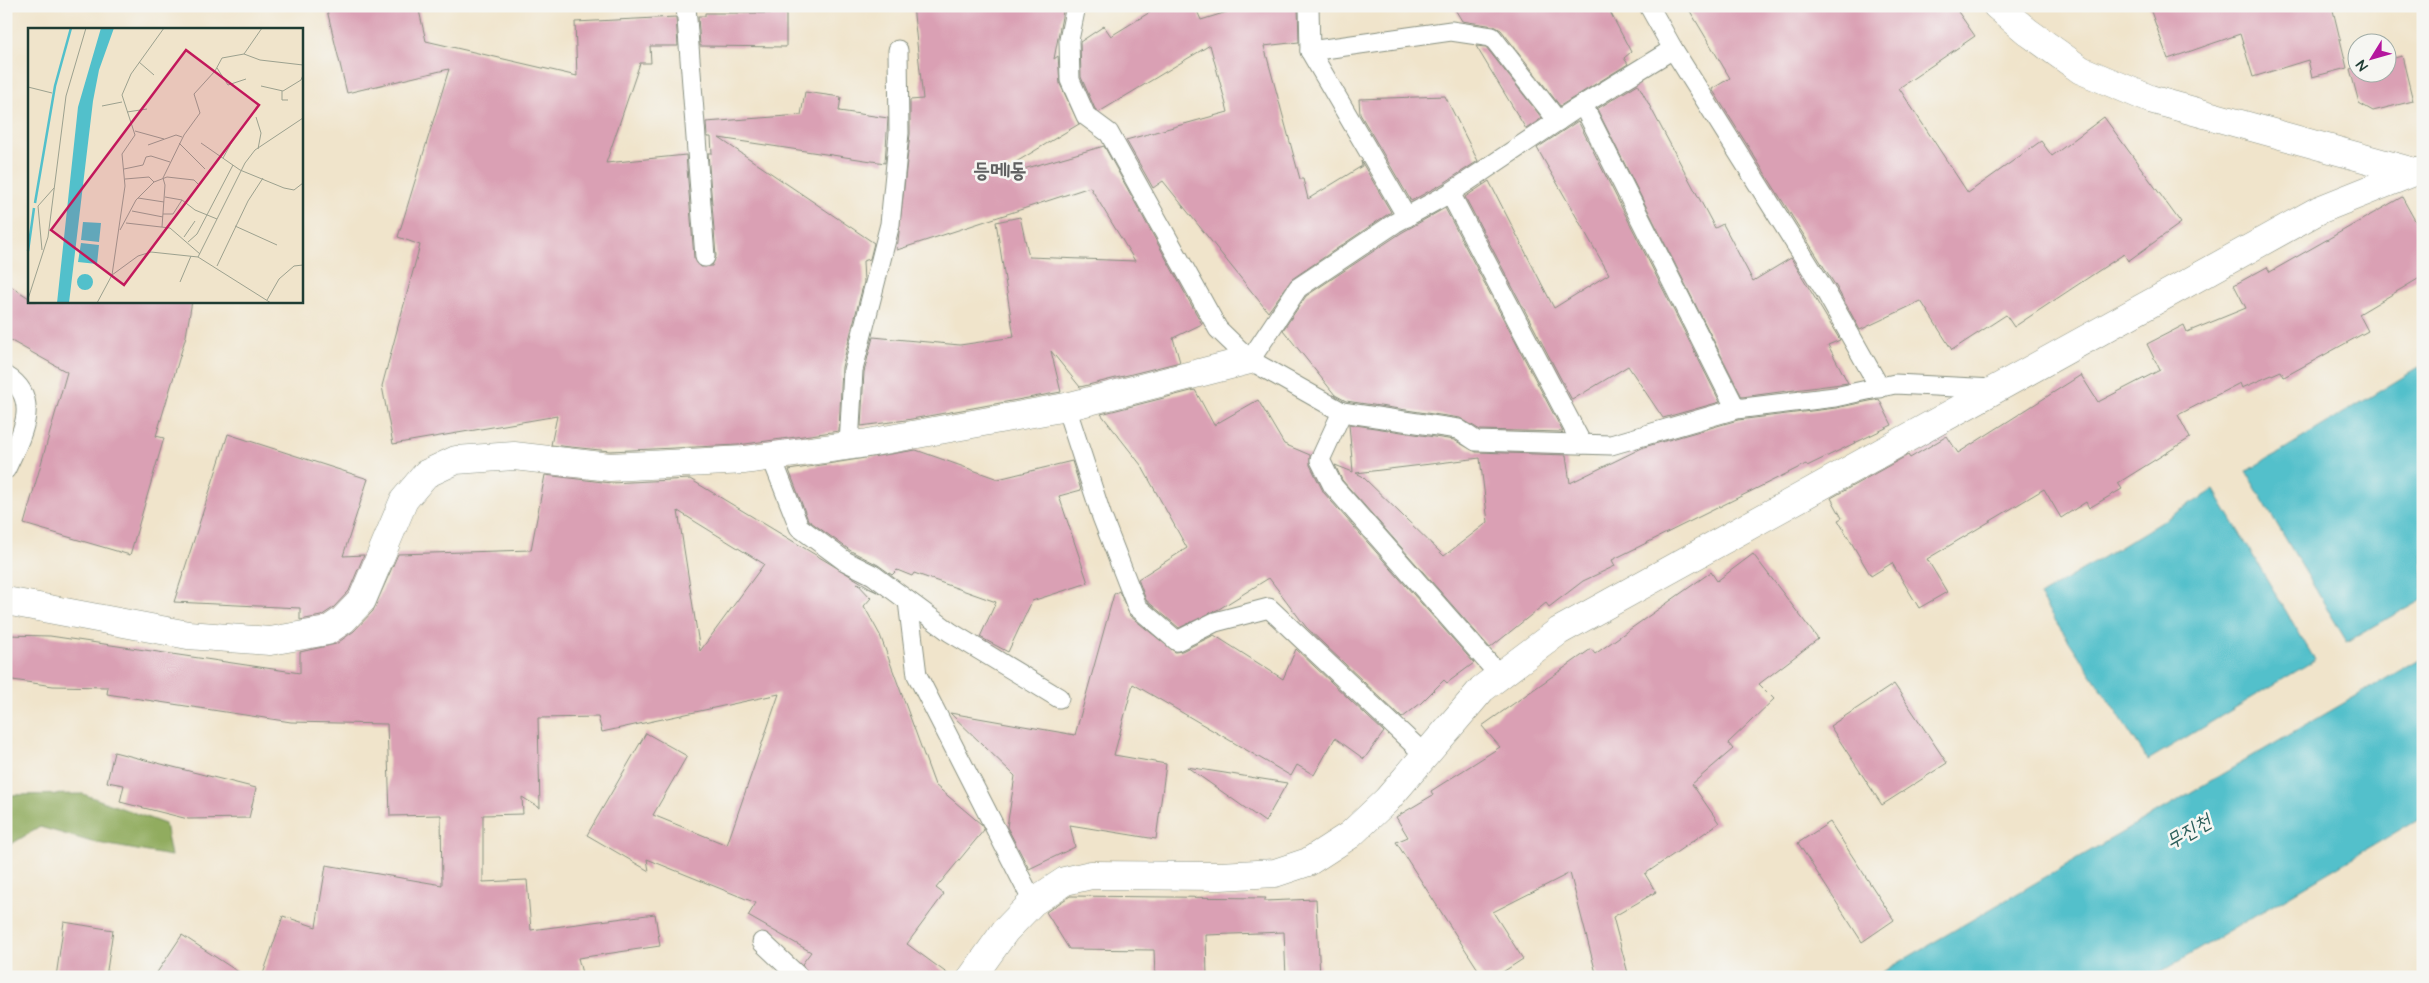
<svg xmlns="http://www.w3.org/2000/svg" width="2429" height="983" font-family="'Architects Daughter','Poor Story',sans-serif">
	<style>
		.forest { fill: #91ac5f; stroke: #58744a }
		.water { fill: #52c0cb; stroke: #387e80 }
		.building { fill: #daa0b4; fill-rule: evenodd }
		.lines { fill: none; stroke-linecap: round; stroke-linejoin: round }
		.service-casing { stroke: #889080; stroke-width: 21 }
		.minor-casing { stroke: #889080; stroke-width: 29 }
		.tertiary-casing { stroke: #889080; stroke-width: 29 }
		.service { stroke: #fff; stroke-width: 19 }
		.minor { stroke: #fff; stroke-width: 28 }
		.tertiary { stroke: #fff; stroke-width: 28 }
		.labels { text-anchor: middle; stroke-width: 5; stroke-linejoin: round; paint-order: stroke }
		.water-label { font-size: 20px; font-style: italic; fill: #2c5e5a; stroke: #f6f6f2 }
		.quarter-label { font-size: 21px; font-weight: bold; fill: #606061; stroke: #f6f6f2 }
		.inset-river { fill: none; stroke: #52c0cb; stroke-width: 2.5 }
		.inset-road { fill: none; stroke: #9ca18f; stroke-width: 1 }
		.view { fill: #c2185b; fill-opacity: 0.15; stroke: #c2185b; stroke-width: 2.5 }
		.inset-edge { fill: none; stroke: #1f3d34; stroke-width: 2.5 }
	</style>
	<rect width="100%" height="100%" fill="#f6f6f2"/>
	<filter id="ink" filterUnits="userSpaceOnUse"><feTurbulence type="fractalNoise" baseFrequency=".02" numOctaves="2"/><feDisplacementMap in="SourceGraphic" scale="10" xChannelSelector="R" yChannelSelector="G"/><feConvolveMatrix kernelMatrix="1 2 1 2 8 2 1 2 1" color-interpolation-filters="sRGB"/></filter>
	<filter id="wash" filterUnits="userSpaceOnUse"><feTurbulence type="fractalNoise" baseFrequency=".0096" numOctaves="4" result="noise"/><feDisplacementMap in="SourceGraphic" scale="20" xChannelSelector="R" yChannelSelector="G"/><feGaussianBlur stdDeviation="1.12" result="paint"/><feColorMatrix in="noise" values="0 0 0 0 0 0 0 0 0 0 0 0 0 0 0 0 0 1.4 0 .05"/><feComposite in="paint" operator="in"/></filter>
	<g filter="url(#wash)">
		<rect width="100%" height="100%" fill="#f0e4cb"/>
		<path class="forest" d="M 83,794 L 165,824 L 171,856 L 92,842 L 40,827 L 6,847 L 6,795 Z"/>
		<g class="water">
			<path d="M 2418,368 L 2423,376 L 2423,598 L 2347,642 L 2246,472 Z"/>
			<path d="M 2214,490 L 2315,660 L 2148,760 L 2039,596 Z"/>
			<path d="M 2423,657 L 2423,816 L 2152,977 L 1874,977 Z"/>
		</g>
		<g id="blocks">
			<g class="building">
				<path d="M 326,6 L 418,6 L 426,41 L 577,76 L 575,22 L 676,17 L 678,46 L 650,46 L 651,63 L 640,63 L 606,163 L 686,155 L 694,258 L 701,267 L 712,266 L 716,256 L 708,153 L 712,153 L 711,137 L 707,137 L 706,122 L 801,115 L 805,92 L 841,97 L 839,111 L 888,118 L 885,163 L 719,138 L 874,243 L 870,259 L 863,261 L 864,282 L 842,367 L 839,431 L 738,445 L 610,451 L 551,445 L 557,416 L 393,444 L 382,386 L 420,245 L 398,237 L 449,69 L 347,93 Z"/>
				<path d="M 913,6 L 1064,6 L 1054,59 L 1058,56 L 1060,84 L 1079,124 L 998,173 L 999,176 L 1104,146 L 1202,324 L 1173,338 L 1180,362 L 1080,387 L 1051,351 L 1061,392 L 906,420 L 861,426 L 864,372 L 873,337 L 960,345 L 1014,337 L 996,222 L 1020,217 L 1029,257 L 1135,261 L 1090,187 L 897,250 L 910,134 L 910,100 L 923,99 Z"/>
				<path d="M 1160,6 L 1195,6 L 1201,20 L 1246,6 L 1298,6 L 1299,42 L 1264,46 L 1300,179 L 1303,179 L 1308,199 L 1362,166 L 1361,161 L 1391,212 L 1292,279 L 1268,312 L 1163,181 L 1153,188 L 1126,140 L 1228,112 L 1210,45 L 1099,112 L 1095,109 L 1081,77 L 1080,42 L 1104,26 L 1111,36 Z"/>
				<path d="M 1453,6 L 1607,6 L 1631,52 L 1624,58 L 1628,64 L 1560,106 L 1501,30 L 1494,26 L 1462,21 Z"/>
				<path d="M 1687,6 L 1954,6 L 1975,36 L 1899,88 L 1968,193 L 2041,141 L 2052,156 L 2104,117 L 2181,223 L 2128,261 L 2124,254 L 2014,327 L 2006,315 L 1952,350 L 1921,301 L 1860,330 L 1837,288 L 1712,89 L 1730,78 Z"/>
				<path d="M 2149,6 L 2332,6 L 2347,68 L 2312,77 L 2308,60 L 2253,77 L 2240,34 L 2168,59 Z"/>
				<path d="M 705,13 L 786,13 L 786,47 L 700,46 L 698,16 L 705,16 Z"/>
				<path d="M 1476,46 L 1486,47 L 1542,118 L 1526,129 Z"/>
				<path d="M 2402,56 L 2413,101 L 2373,111 L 2359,103 L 2350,69 L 2356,67 L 2356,72 L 2386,72 L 2386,60 Z"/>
				<path d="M 1638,84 L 1715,228 L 1723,224 L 1753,281 L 1791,258 L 1840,340 L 1828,345 L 1848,383 L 1742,397 L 1597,109 Z"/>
				<path d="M 1445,96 L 1478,161 L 1444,183 L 1411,201 L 1360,114 L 1359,99 Z"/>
				<path d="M 1578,121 L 1720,402 L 1663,418 L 1628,366 L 1572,400 L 1465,197 L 1489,181 L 1554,308 L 1609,274 L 1537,148 Z"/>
				<path d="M 2402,197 L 2423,235 L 2423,276 L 2359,314 L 2368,331 L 2284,377 L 2281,371 L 2242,388 L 2240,383 L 2178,415 L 2190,438 L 2118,483 L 2122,489 L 2089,508 L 2086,502 L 2061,518 L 2044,489 L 1927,559 L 1947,592 L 1919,608 L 1892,563 L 1871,576 L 1838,520 L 1842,518 L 1831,498 L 1908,455 L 1910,458 L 1947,436 L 1958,453 L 2081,375 L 2098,402 L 2160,370 L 2147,344 L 2184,325 L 2187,332 L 2246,308 L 2234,285 L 2267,267 L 2270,272 Z"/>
				<path d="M 1445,208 L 1563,432 L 1480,430 L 1460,418 L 1346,401 L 1335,395 L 1283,330 L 1306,296 L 1401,233 Z"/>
				<path d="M 6,283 L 29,298 L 29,301 L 192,301 L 186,336 L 156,436 L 164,438 L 130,555 L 24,524 L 67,372 L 6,338 Z"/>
				<path d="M 1195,390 L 1214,425 L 1258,400 L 1284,444 L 1310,455 L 1310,465 L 1324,493 L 1474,663 L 1447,683 L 1444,680 L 1421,703 L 1402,718 L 1306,627 L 1269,578 L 1219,609 L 1179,628 L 1146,600 L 1138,579 L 1187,548 L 1141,465 L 1101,414 Z"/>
				<path d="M 1879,399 L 1892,425 L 1807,466 L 1806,464 L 1612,560 L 1615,566 L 1583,581 L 1549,607 L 1546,603 L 1490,648 L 1342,480 L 1335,465 L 1353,472 L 1349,424 L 1454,440 L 1476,452 L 1566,455 L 1570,483 L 1644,447 L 1738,420 L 1836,408 ZM 1480,458 L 1488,522 L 1444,556 L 1362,476 L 1356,473 Z"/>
				<path d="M 228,434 L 368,479 L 343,556 L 364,555 L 349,591 L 333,608 L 321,616 L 300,620 L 300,608 L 174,602 Z"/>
				<path d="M 916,450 L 998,479 L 1072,461 L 1081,490 L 1059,496 L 1088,583 L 1032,601 L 1008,652 L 980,637 L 996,602 L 914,573 L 912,576 L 897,570 L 892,575 L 878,565 L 851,551 L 808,520 L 789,470 Z"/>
				<path d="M 545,475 L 611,483 L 690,479 L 877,592 L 857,583 L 871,598 L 864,606 L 880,635 L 935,785 L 981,824 L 984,830 L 936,888 L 944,894 L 907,944 L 952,977 L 810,977 L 802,964 L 811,952 L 748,916 L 756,903 L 647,859 L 649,871 L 587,835 L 646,733 L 687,756 L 653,815 L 727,845 L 779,694 L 602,732 L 598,717 L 538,718 L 540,808 L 522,797 L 523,814 L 483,815 L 483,882 L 527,880 L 531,930 L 655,914 L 660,946 L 578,958 L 583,977 L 262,977 L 283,916 L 316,927 L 326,865 L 442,885 L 441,815 L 390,816 L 387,724 L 291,722 L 107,694 L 108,687 L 53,686 L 6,679 L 6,635 L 50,636 L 300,673 L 300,652 L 336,644 L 354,631 L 373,611 L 398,554 L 531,550 ZM 678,511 L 764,564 L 700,651 Z"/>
				<path d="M 1753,554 L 1818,639 L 1759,684 L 1774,699 L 1728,743 L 1733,749 L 1692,784 L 1719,823 L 1645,874 L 1656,892 L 1613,917 L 1629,977 L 1597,977 L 1570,873 L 1493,912 L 1523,959 L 1495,977 L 1483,977 L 1396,842 L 1408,837 L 1396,817 L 1433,795 L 1431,791 L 1500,747 L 1482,726 L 1591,649 L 1595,654 L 1711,572 L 1717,581 Z"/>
				<path d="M 1119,591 L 1130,616 L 1175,652 L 1182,651 L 1214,635 L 1283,679 L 1296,649 L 1384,732 L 1364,759 L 1335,738 L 1314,775 L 1297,765 L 1291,776 L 1133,684 L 1114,755 L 1166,764 L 1156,839 L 1070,825 L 1075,847 L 1029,869 L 1007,827 L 1015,776 L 950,713 L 1075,735 L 1114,594 Z"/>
				<path d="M 1894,684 L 1947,763 L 1882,805 L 1830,726 Z"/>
				<path d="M 114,752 L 256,788 L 249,818 L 188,819 L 120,802 L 124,785 L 107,782 Z"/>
				<path d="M 1187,767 L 1287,783 L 1265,822 Z"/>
				<path d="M 1830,822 L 1894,920 L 1862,942 L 1798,843 Z"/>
				<path d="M 1070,896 L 1266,898 L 1264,901 L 1316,899 L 1320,977 L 1286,977 L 1284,932 L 1206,935 L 1207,977 L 1155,977 L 1154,950 L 1069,949 L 1046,912 Z"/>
				<path d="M 64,922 L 113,930 L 106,977 L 56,977 Z"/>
				<path d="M 182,935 L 246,977 L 154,977 Z"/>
			</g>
		</g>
	</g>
	<g filter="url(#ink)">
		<use href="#blocks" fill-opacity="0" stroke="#889080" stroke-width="1"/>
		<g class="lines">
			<defs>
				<g id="service">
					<path d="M 686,6 L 705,257"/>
					<path d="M 1076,6 L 1069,40 L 1070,80 L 1086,116 L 1109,133 L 1218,329 L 1250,360 L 1342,412 L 1458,429 L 1476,441 L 1611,445 L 1736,409 L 1835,397 L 1895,384 L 1994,389"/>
					<path d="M 1309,6 L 1310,51 L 1407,217"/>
					<path d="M 1649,6 L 1673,49 L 1827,294 L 1880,388"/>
					<path d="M 1310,51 L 1451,31 L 1492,37 L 1558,121"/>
					<path d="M 1583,105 L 1736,409"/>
					<path d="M 1450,193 L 1582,444"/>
					<path d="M 1250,360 L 1298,288 L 1395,223 L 1450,193 L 1574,110 L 1673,49"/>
					<path d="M 6,376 C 44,399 19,440 6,469"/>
					<path d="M 1066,407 L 1102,517 L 1137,607 L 1177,641 L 1215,622 L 1269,608 L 1425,755"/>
					<path d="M 1342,412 L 1320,460 L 1333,486 L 1500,676"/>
					<path d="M 849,446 L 853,370 L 890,224 L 899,133 L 898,50"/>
					<path d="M 771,456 L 799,527 L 845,561 L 873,575 L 950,632 L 1059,698"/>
					<path d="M 908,601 L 917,675 L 1033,902"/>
					<path d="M 762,942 L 799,977"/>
				</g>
				<g id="minor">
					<path d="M 6,601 L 188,635 L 270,641 L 327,631 L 343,620 L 362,600 L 404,500 L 426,474 L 456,460 L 514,456 L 610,467 L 745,460 L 868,443 L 1066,407 L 1250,360"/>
					<path d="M 972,977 L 1005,931 L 1033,902 L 1065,881 L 1091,875 L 1220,876 L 1275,873 L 1308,862 L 1350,835 L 1387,800 L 1482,689 L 1559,631 L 2319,210 L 2414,172"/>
				</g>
				<path id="tertiary" d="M 1997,6 L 2028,32 L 2081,70 L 2150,99 L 2414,172 L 2423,172"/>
			</defs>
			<use href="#service" class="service-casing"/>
			<use href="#minor" class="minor-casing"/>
			<use href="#tertiary" class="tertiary-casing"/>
			<use href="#service" class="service"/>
			<use href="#minor" class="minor"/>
			<use href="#tertiary" class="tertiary"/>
		</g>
	</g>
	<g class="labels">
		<g class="water-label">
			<text transform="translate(2188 831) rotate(-30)" y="7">무진천</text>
		</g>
		<g class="quarter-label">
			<text x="1000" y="177">등메1동</text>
		</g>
	</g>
	<g transform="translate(28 28)">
		<rect width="275" height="275" fill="#f0e4cb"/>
		<path d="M 73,0 L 86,0 L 71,42 L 65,73 L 41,275 L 29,275 L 50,79 ZM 55,194 L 73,195 L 71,214 L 53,212 ZM 53,215 L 71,217 L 69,236 L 50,234 ZM49 254a8 8 0 1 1 16 0a8 8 0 1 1-16 0Z" fill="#52c0cb"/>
		<path class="inset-river" d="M 7,175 L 27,58 L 43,0M 0,223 L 6,180"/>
		<path class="inset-road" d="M 216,26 L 232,32 L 275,37M 111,34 L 126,47M 189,40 L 200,57 L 218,51M 233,58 L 255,63 L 273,52 L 275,47M 0,59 L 24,65M 254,63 L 254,72 L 260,72M 74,78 L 94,74M 99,84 L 119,81M 228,89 L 233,105 L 230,121M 107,103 L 136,111M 151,115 L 177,141M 173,115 L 212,142 L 256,160 L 266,162 L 275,155M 120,117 L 148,107 L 154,109M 195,130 L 205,112M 96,141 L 115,137 L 118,129 L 123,128 L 142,134M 97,151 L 121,149 L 126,154M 137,169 L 154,172 L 167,182 L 189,191M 110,170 L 136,174M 104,183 L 135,189M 135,186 L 145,186 L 154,172M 98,195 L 142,200 L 172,226M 207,198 L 249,217M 134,199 L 137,157 L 135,150 L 156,107 L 172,85 L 166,66 L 187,43 L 194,30 L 216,26 L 234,0M 92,202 L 108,172 L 126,154 L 139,149 L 166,152 L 171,157M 156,209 L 167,193M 160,214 L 169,206 L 205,137M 14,222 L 10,178 L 26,160M 170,229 L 217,135 L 227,122 L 275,90M 189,238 L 220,173 L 235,150M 84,247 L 97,158 L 94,126 L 107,107 L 94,67 L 103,46 L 136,0M 152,254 L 163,228M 0,271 L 20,209 L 38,68 L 58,0M 239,272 L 251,251 L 266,238 L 275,237M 69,275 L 84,247 L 110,228 L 123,224 L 170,229 L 243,275"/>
		<path class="view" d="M 158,22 L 231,77 L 96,257 L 23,202 Z"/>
		<rect width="275" height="275" class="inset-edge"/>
	</g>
	<rect width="2429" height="983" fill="none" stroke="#f6f6f2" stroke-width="25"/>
	<g transform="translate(2372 58) rotate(233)"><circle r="24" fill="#f6f6f2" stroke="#a0aca6"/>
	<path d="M0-4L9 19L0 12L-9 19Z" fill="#b5179e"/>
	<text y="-8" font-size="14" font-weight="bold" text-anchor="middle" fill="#1f3d34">N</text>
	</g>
</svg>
